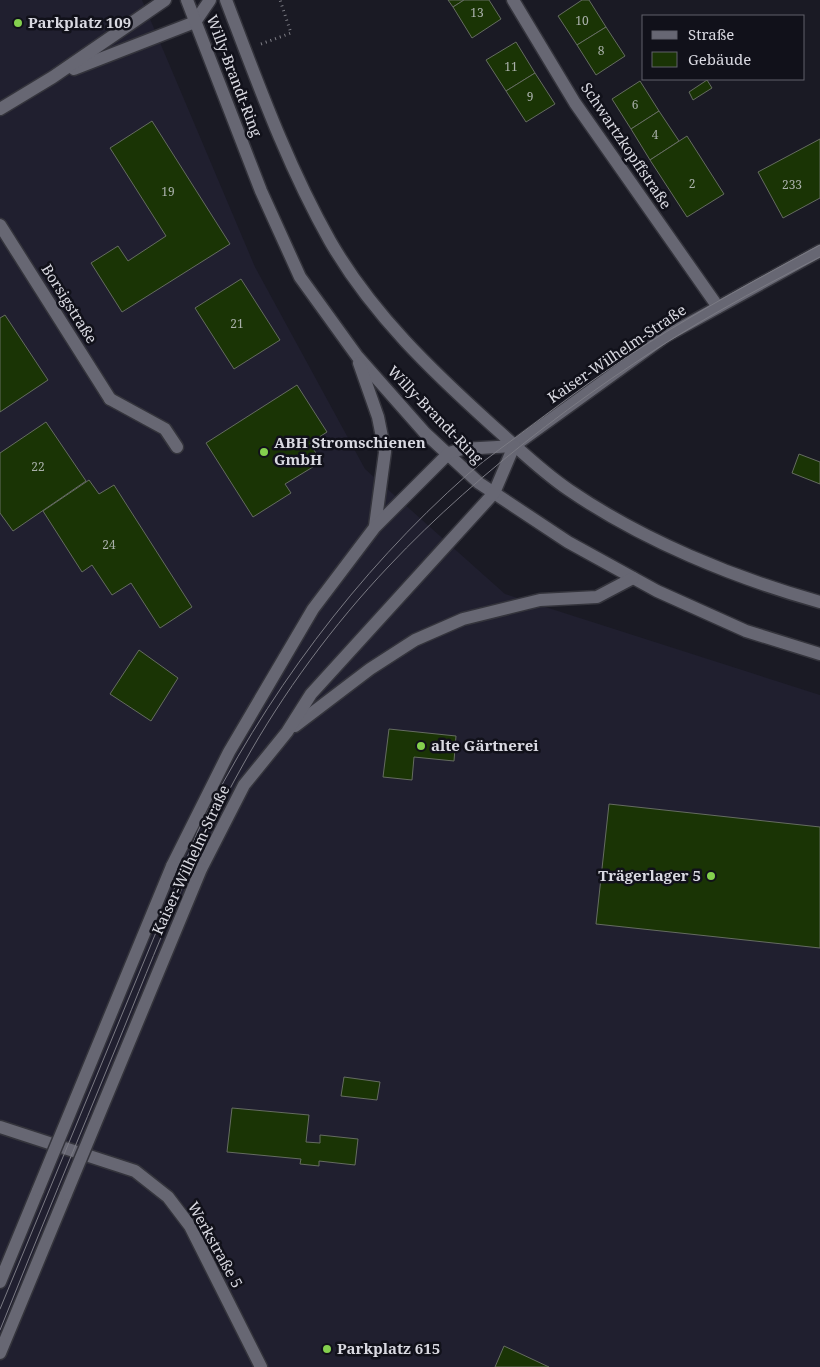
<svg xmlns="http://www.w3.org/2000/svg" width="820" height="1367" font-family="'Noto Serif',serif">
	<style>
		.built { fill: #201f2f }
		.building { fill: #1a3405; stroke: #656c61 }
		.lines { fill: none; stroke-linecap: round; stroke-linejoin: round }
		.service-casing { stroke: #34343c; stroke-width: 15 }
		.minor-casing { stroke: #34343c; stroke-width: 15 }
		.secondary-casing { stroke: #34343c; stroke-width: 15 }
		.path { stroke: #7f7f87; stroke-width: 3; stroke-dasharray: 1 4; stroke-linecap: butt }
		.service { stroke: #676773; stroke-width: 12 }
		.minor { stroke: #676773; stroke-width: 12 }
		.secondary { stroke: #676773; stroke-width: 12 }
		.tram { stroke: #7b7b84; stroke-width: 1 }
		.secondary-bridge-casing { stroke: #34343c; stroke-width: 15; stroke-linecap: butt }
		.secondary-bridge { stroke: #676773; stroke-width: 12 }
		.poi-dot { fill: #84d04e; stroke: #11111a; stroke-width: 2 }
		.labels { text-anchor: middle; stroke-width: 5; stroke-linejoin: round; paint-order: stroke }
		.number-label { font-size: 12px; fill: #a9b0aa }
		.poi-label { font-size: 15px; font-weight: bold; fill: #d9d9e1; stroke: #11111a; text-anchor: start }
		.street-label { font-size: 15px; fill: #d9d9e1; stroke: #11111a }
	</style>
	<rect width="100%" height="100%" fill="#1a1a24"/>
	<path class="built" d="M 0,0 L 142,0 L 255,267 L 365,469 L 505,594 L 820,695 L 820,1367 L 0,1367 Z"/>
	<g class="building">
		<path d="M 448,0 L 464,0 L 453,7 Z"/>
		<path d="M 464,0 L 489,0 L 501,19 L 472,38 L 453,7 Z"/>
		<path d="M 582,0 L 589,0 L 606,27 L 577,45 L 558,16 Z"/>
		<path d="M 606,27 L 625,56 L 596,75 L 577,45 Z"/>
		<path d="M 516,42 L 535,73 L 506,91 L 486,60 Z"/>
		<path d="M 535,73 L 555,104 L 526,122 L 506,91 Z"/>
		<path d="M 707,80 L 712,88 L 693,100 L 689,92 Z"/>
		<path d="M 640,81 L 659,111 L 631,129 L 612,99 Z"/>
		<path d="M 659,111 L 679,141 L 650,160 L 631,129 Z"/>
		<path d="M 152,121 L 230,244 L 122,312 L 91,263 L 118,246 L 128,261 L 166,236 L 110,148 Z"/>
		<path d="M 687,136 L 724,194 L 687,217 L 650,160 Z"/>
		<path d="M 820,139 L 820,198 L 783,218 L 758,172 Z"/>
		<path d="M 241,279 L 280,340 L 234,369 L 195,308 Z"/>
		<path d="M 5,315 L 48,380 L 0,412 L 0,318 Z"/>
		<path d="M 297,385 L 327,432 L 310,443 L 321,462 L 285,484 L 291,493 L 253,517 L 206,443 Z"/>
		<path d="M 46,422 L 86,481 L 13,531 L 0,513 L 0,453 Z"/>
		<path d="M 799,454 L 820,462 L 820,484 L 792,473 Z"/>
		<path d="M 89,480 L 99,494 L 114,485 L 192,607 L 160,628 L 131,583 L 112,595 L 92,565 L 82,572 L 43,511 Z"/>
		<path d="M 139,650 L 178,678 L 151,721 L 110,694 Z"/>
		<path d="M 389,729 L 456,736 L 454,761 L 414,757 L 412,780 L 383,777 Z"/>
		<path d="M 609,804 L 820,827 L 820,948 L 596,924 Z"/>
		<path d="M 344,1077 L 380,1082 L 377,1100 L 341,1096 Z"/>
		<path d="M 232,1108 L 309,1115 L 306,1142 L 320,1143 L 320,1135 L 358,1139 L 355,1165 L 319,1161 L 319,1166 L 300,1164 L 301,1159 L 227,1152 Z"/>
		<path d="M 504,1346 L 549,1367 L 495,1367 Z"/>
	</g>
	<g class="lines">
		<defs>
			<g id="service">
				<path d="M 110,399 L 165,429 L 177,447"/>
				<path d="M 0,1127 L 135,1171 L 168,1197 L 190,1226 L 261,1367"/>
			</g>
			<g id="minor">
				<path d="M 513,0 L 575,103 L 718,307"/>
				<path d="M 74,69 L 195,22 L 210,0"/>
				<path d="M 0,109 L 53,77 L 165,0"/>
				<path d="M 0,225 L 110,399"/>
				<path d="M 514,446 L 666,336 L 820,251"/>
			</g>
			<g id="secondary">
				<path d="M 187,0 L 261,191 L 300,277 L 357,356 L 425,433 L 479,483 L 568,542 L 657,591 L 746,631 L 820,654"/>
				<path d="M 226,0 C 257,81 287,165 330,241 C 372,314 432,371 494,427 C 518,448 542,472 569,490 C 642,540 734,578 820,602"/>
				<path d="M 359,363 L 378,417 L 385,452 L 375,526"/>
				<path d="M 295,726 L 370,669 L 415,640 L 463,619 L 540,600 L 597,597 L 633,578"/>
				<path d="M 172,866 L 229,752 L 313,609 L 375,527 L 449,453 L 462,449 L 514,446"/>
				<path d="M 201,869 L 244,785 L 287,732 L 311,694 L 494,493 L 514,446"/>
				<path d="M 0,1282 L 38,1190"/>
				<path d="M 0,1353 L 66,1194"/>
			</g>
		</defs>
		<use href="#service" class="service-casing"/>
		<use href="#minor" class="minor-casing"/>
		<use href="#secondary" class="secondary-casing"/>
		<path class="path" d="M 261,44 L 291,33 L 280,0"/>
		<use href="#service" class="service"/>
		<use href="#minor" class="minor"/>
		<use href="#secondary" class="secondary"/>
		<g class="tram">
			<path d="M 0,1309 L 198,831 C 264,697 356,573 468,474 C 488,457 510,442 531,426 C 568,398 606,370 645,345 C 702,309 761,277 820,245"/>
			<path d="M 0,1330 C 38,1235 78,1140 117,1045 C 156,950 193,853 244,763 C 283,693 333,625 389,566 C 479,470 606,375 721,310 C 754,291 787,274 820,257"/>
		</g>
		<defs>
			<g id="secondary-bridge">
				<path d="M 38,1190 L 172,866"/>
				<path d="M 66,1194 L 201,869"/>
			</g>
		</defs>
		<use href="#secondary-bridge" class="secondary-bridge-casing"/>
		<use href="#secondary-bridge" class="secondary-bridge"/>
	</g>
	<g class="poi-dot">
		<circle cx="18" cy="23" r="5"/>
		<circle cx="264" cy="452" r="5"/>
		<circle cx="421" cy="746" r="5"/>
		<circle cx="711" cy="876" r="5"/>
		<circle cx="327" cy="1349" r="5"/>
	</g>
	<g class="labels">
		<g class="number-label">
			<text x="477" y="17">13</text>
			<text x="582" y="25">10</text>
			<text x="601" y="55">8</text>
			<text x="511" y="71">11</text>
			<text x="530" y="101">9</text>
			<text x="635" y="109">6</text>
			<text x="655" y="139">4</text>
			<text x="692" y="188">2</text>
			<text x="792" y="189">233</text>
			<text x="168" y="196">19</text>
			<text x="237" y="328">21</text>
			<text x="38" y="471">22</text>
			<text x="109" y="549">24</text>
		</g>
		<g class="poi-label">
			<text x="28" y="28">Parkplatz 109</text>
			<text x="274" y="448">ABH Stromschienen<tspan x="274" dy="17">GmbH</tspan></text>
			<text x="431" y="751">alte Gärtnerei</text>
			<text x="701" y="881" text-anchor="end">Trägerlager 5</text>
			<text x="337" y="1354">Parkplatz 615</text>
		</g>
		<g class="street-label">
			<text transform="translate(234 76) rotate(69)" y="5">Willy-Brandt-Ring</text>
			<text transform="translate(626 146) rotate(56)" y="5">Schwartzkopffstraße</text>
			<text transform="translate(69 304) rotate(58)" y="5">Borsigstraße</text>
			<text transform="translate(617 354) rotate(-34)" y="5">Kaiser-Wilhelm-Straße</text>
			<text transform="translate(435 415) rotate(46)" y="5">Willy-Brandt-Ring</text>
			<text transform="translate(191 860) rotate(-65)" y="5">Kaiser-Wilhelm-Straße</text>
			<text transform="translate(215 1245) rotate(61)" y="5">Werkstraße 5</text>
		</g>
	</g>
	<rect x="642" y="15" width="162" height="65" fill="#11111a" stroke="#61616a"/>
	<rect x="652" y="31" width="25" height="8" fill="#676773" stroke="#61616a"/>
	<text x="688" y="40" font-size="15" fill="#d9d9e1">Straße</text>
	<rect x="652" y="52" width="25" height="15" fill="#1a3405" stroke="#61616a"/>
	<text x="688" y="65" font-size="15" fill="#d9d9e1">Gebäude</text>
</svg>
